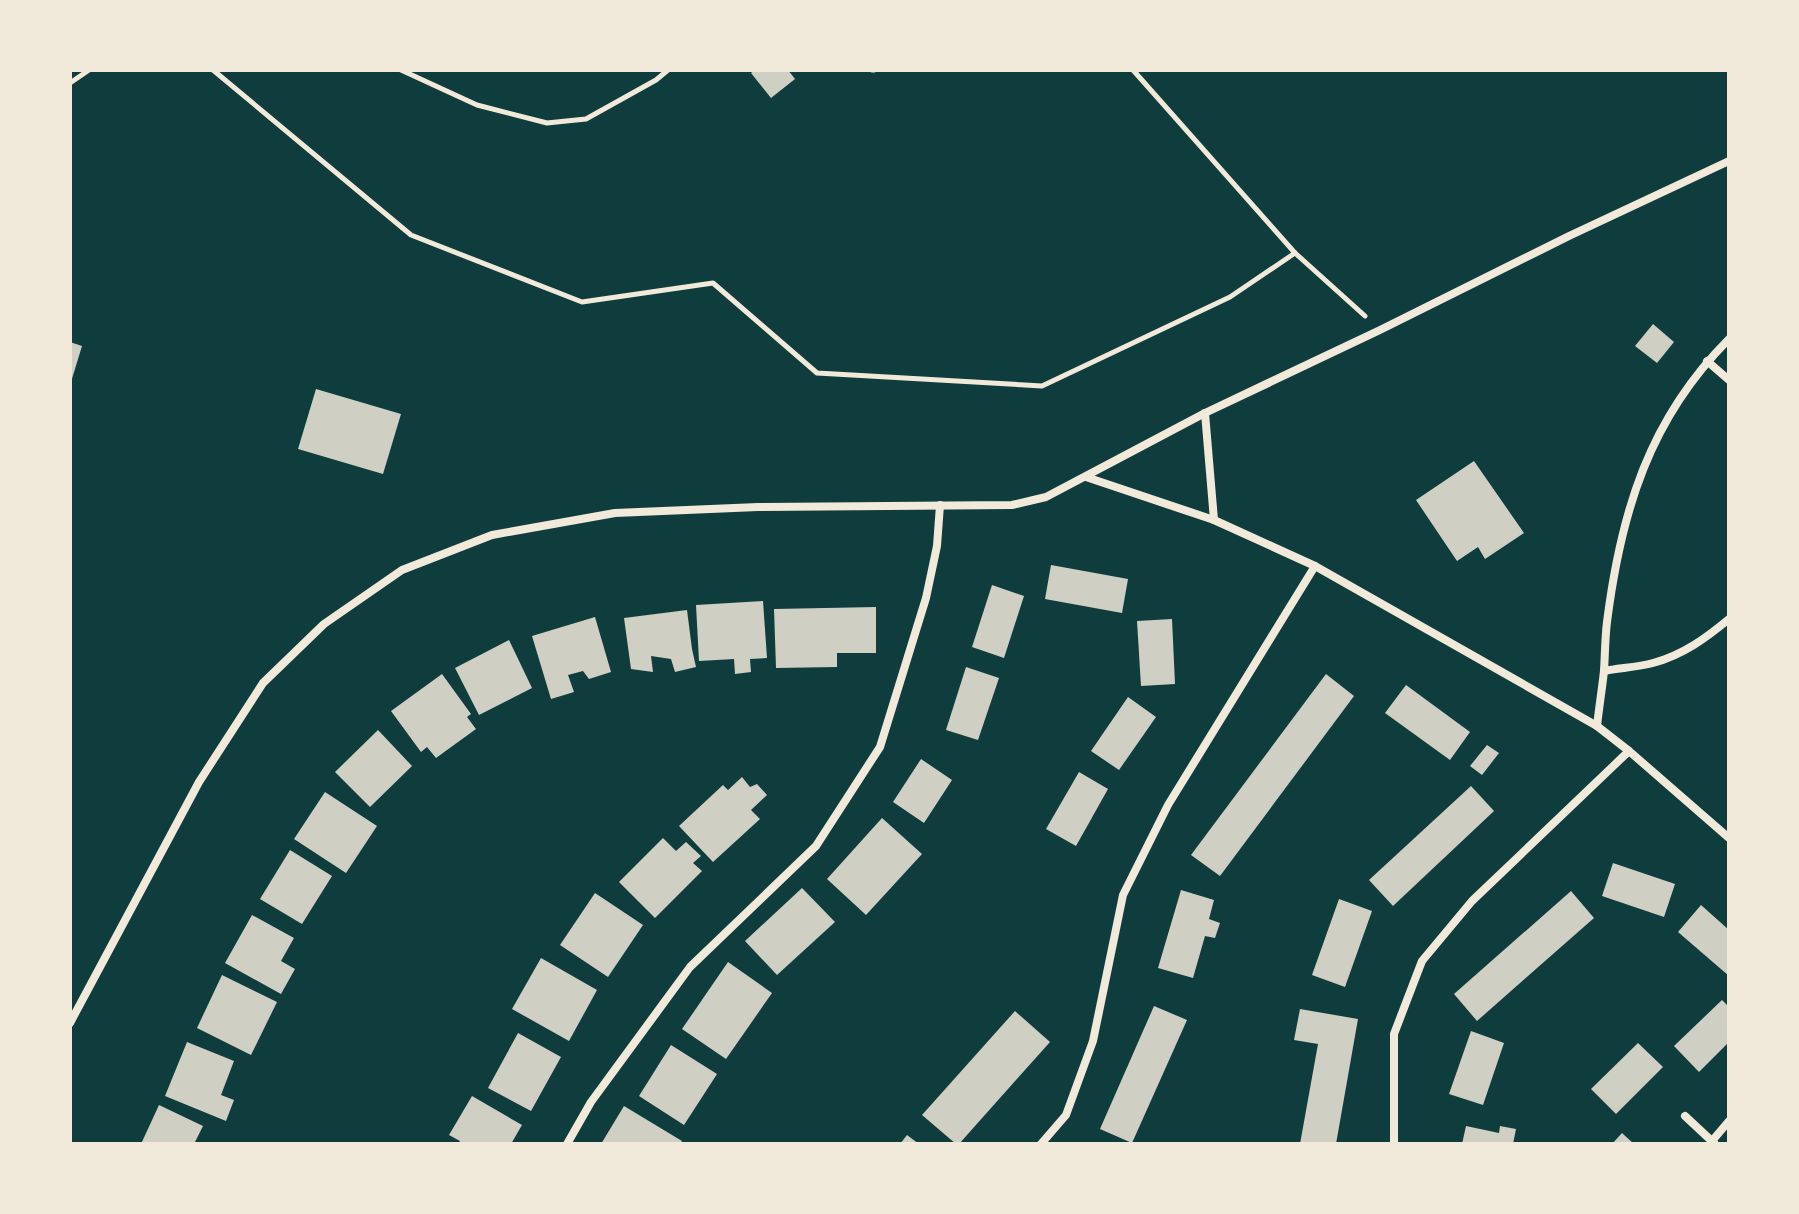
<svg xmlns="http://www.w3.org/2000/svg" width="1799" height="1214" font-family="'PT Serif',serif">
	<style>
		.building { fill: #cfcfc3 }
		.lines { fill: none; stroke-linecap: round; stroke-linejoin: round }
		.path { stroke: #f1e9da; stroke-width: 5 }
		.minor { stroke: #f1e9da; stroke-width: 8 }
	</style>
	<rect width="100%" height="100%" fill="#0f3d3e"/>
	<g class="building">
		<path d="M 755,70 L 788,70 L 795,79 L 771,98 L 751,73 Z"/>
		<path d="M 1653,324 L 1674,342 L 1657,363 L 1635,346 Z"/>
		<path d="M 70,342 L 82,346 L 71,382 L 70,382 Z"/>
		<path d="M 316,389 L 401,414 L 383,474 L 298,449 Z"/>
		<path d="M 1474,461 L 1524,533 L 1485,559 L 1478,547 L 1457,561 L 1416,500 Z"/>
		<path d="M 1051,565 L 1128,579 L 1122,613 L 1045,599 Z"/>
		<path d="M 992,585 L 1024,596 L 1004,658 L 972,647 Z"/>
		<path d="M 763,601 L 767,658 L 750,659 L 751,672 L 735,674 L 734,659 L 699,661 L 696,605 Z"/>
		<path d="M 876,607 L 876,653 L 837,653 L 837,667 L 776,668 L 774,609 Z"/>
		<path d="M 687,610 L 692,649 L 696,667 L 675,672 L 671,659 L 651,656 L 653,672 L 631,669 L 624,618 Z"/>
		<path d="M 595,617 L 611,672 L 589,679 L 583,671 L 568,675 L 574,692 L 551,699 L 532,636 Z"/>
		<path d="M 1172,619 L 1175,684 L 1141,686 L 1137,621 Z"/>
		<path d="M 509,640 L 532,688 L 479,715 L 455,668 Z"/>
		<path d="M 966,667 L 999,678 L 978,740 L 946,730 Z"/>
		<path d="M 442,674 L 471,714 L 467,717 L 476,729 L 436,758 L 427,747 L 421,752 L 391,711 Z"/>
		<path d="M 1326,674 L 1354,696 L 1220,876 L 1191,855 Z"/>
		<path d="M 1406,685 L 1470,732 L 1450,760 L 1385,713 Z"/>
		<path d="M 1128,697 L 1156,717 L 1119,770 L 1091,751 Z"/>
		<path d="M 378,730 L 412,766 L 370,807 L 335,772 Z"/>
		<path d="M 1487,745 L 1499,753 L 1482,775 L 1470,766 Z"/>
		<path d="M 921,759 L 952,780 L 924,823 L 893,802 Z"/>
		<path d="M 1079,772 L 1108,789 L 1076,846 L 1046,829 Z"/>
		<path d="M 742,777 L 750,787 L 757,784 L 767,795 L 751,810 L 760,819 L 713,862 L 679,826 L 723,785 L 728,790 Z"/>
		<path d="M 1471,786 L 1494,811 L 1393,906 L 1369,880 Z"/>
		<path d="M 325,792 L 377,826 L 346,873 L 294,839 Z"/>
		<path d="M 882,818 L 922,854 L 866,915 L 827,879 Z"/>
		<path d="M 663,838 L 676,851 L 686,842 L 701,856 L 693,863 L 702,871 L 655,918 L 619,882 Z"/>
		<path d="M 290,850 L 332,876 L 302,924 L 260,899 Z"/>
		<path d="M 1613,863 L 1675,884 L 1664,917 L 1602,896 Z"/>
		<path d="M 802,888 L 835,922 L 777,975 L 745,941 Z"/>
		<path d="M 1181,890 L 1214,900 L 1209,919 L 1220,923 L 1215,938 L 1205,936 L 1193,978 L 1158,968 Z"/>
		<path d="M 1571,891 L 1594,918 L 1477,1021 L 1454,994 Z"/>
		<path d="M 595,893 L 643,925 L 608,977 L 560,945 Z"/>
		<path d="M 1339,899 L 1372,911 L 1345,987 L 1312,975 Z"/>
		<path d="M 1701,905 L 1729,930 L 1729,976 L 1678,932 Z"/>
		<path d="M 252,915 L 294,938 L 281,961 L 295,969 L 281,994 L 225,963 Z"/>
		<path d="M 541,958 L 597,990 L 569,1041 L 512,1009 Z"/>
		<path d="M 728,962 L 772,993 L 726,1059 L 682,1029 Z"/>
		<path d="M 222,975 L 277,1002 L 251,1055 L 197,1028 Z"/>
		<path d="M 1722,1000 L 1729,1007 L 1729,1042 L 1699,1072 L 1674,1046 Z"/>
		<path d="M 1154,1006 L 1187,1020 L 1132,1143 L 1100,1129 Z"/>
		<path d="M 1300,1009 L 1358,1019 L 1336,1144 L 1300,1144 L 1318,1044 L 1294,1040 Z"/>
		<path d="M 1015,1011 L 1050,1042 L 959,1144 L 956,1144 L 922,1115 Z"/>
		<path d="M 1471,1031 L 1504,1043 L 1483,1105 L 1449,1094 Z"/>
		<path d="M 518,1033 L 561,1057 L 531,1111 L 488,1088 Z"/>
		<path d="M 187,1042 L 234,1061 L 221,1095 L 234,1100 L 226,1121 L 165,1096 Z"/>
		<path d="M 1638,1043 L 1663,1067 L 1616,1114 L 1591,1089 Z"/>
		<path d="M 671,1045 L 717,1074 L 684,1125 L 639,1096 Z"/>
		<path d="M 472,1096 L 522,1125 L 511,1144 L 458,1144 L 460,1141 L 449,1135 Z"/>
		<path d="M 159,1105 L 203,1126 L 194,1144 L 141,1144 Z"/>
		<path d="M 624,1106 L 682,1141 L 680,1144 L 601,1144 Z"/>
		<path d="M 1466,1126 L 1499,1133 L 1500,1126 L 1516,1129 L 1513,1144 L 1462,1144 Z"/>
		<path d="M 1622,1133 L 1634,1144 L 1612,1144 Z"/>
		<path d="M 907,1135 L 919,1144 L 900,1144 Z"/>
	</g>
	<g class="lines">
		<g class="path">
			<path d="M 213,70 L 411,235 L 582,302 L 713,283 L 817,373 L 1042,386 L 1230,297 L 1295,253"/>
			<path d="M 401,70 L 477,105 L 547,123 L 586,119 L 656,80 L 668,70"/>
			<path d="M 872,70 L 874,70"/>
			<path d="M 1133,70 L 1295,253 L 1365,316"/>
			<path d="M 70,83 L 89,70"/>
		</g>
		<g class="minor">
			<path d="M 1707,361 L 1729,380"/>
			<path d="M 1205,413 L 1214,520"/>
			<path d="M 1086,477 L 1214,520 L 1315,566 L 1597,726 L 1629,751 L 1729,838"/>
			<path d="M 1604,671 C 1620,668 1638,667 1653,663 C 1683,655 1706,638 1729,619"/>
			<path d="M 1597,726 C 1599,708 1602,689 1604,671 C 1605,655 1605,638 1607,622 C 1621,512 1649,419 1729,339"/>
			<path d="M 70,1023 L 199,782 L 263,683 L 324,624 L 402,570 L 492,535 L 615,513 L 758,507 L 1012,505 L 1046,497 L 1205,413 L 1380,330 L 1569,236 L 1729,161"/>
			<path d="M 1685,1116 L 1715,1144"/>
			<path d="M 1712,1141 L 1729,1121"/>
			<path d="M 567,1144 L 591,1102 L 690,967 L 816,846 L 880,747 L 926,598 L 937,546 L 940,505"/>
			<path d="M 1041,1144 L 1066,1115 L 1093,1041 L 1123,895 L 1168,805 L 1315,566"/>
			<path d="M 1394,1144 L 1394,1034 L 1422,961 L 1472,901 L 1629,751"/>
		</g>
	</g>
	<rect width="1799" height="1214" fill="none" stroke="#f1e9da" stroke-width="144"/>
</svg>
